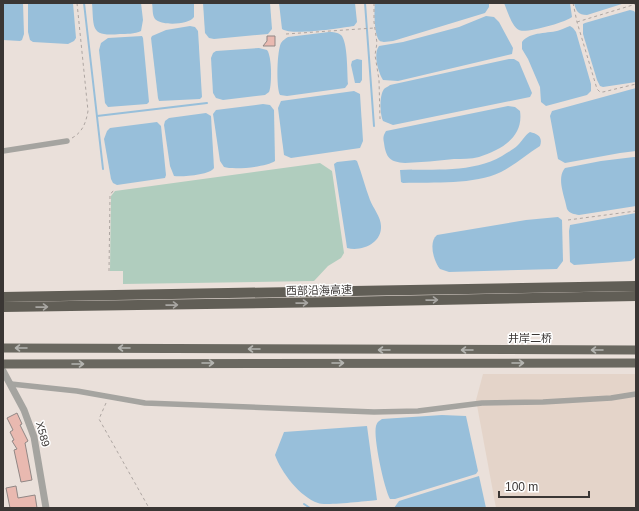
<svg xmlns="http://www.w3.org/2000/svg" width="639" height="511" font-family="Arial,'Noto Sans SC',sans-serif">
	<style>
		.built { fill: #e4d4c9 }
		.green { fill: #b0cdbe }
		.water { fill: #98bfda }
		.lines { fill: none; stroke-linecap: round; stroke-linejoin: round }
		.stream { stroke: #98bfda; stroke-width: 2 }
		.building { fill: #e9b9b0; stroke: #918785 }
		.path { stroke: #aea6a2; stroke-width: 1; stroke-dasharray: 3 3; stroke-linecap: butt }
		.minor { stroke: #a5a4a0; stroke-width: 5.5 }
		.tertiary { stroke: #a5a4a0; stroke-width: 7 }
		.trunk { stroke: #6a6860; stroke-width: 9 }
		.motorway { stroke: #615e56; stroke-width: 10 }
		.oneway { stroke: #a8a6a2 }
		.oneway2 { stroke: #b4b4b0 }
		.labels { text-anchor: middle; stroke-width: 3; stroke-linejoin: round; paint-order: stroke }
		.street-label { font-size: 11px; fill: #3a3634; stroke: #fff }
	</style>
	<rect width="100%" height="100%" fill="#eae0da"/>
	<path class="built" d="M 483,374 L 636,374 L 636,508 L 496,508 L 476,400 Z"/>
	<path class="green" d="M 320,163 L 332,171 L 344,253 L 341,258 L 328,266 L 314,281 L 123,284 L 123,271 L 110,271 L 111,196 L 115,191 Z"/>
	<g class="water">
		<path d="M 3,3 L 23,3 L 24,34 L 22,40 L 20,41 L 3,40 Z"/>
		<path d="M 28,3 L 73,3 L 76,38 L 74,41 L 68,44 L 33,42 L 30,40 L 28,32 Z"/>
		<path d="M 92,3 L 141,3 L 143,20 L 141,31 C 135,34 126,34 120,34 C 90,37 94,28 92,3 Z"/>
		<path d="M 152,3 L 194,3 L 194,17 C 189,25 161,26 155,19 C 152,15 153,8 152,3 Z"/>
		<path d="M 203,3 L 270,3 L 272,29 L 268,34 L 214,39 L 209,38 L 205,33 Z"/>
		<path d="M 279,3 L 355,3 L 357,22 L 354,26 C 340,28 292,36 282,29 Z"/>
		<path d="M 375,3 L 489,3 L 489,7 L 485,13 L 393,41 C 389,41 383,43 380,41 C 374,37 374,10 375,3 Z"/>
		<path d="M 504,3 L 570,3 L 572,17 C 567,22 524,34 519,30 C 512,27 507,10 504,3 Z"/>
		<path d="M 574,3 L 625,3 L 587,15 C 578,15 576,11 574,3 Z"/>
		<path d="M 630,10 L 634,11 L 636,14 L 636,82 L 603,87 L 600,86 L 597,80 L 583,34 L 583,24 L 585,23 Z"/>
		<path d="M 486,16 L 494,17 L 499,22 L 513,48 L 512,54 L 398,81 L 383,80 C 378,72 373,54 379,46 L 403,42 L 459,27 Z"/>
		<path d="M 190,26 L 195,27 L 198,31 L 202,97 L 200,99 L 159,101 L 158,98 L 151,38 L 152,36 L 166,30 Z"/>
		<path d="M 570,26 L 573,28 L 576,32 L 591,84 L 591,91 L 587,95 L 546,106 L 541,102 L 540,87 L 528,59 L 522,49 L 522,42 C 530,31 549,34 560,30 C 564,29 566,27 570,26 Z"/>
		<path d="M 329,32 C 333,32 337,32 341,35 C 348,42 347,73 348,84 L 345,88 L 287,96 L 280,95 C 276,87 277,51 281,43 C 283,40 285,39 288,37 Z"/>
		<path d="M 142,36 L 143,38 L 149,102 L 147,104 L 108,107 L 105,103 L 99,50 L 101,43 L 108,38 Z"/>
		<path d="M 259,48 L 267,50 C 272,56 272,85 269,92 L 265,95 L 223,100 L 216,98 L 213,93 L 211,58 L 213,53 L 216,51 Z"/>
		<path d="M 357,59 L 362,60 L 362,80 L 360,83 L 355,83 L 351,65 L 352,61 Z"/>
		<path d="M 509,59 L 514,59 L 519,62 L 532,93 L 530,97 L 393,125 L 383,121 C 380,114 379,96 384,89 C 385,88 389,86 390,85 Z"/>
		<path d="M 636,88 L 636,151 L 620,153 L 565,163 L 558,159 L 550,116 L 552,111 Z"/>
		<path d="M 354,91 L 360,94 L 363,141 L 360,148 L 291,158 L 284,155 L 278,108 L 281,101 Z"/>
		<path d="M 263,104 L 270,105 L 274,110 L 275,161 C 267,167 234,170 224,167 L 220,161 L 213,114 L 216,110 Z"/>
		<path d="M 508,106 L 515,107 L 520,111 C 524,138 500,150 479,157 C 471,159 462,159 454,159 C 438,161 421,162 405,163 C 390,162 386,158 384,143 C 383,138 383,136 386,131 Z"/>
		<path d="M 206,113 L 211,116 L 214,168 C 210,175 182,177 174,176 L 170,166 L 164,125 L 165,121 L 169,118 Z"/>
		<path d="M 157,122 L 161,126 L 166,175 L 165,178 L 117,185 L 113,183 L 111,179 L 104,139 L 107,131 L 110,128 Z"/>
		<path d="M 530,132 C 538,134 543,137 540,146 C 527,154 515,165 501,172 C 474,185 434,182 403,183 L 401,182 L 400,170 C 433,169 473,173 502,156 C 507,153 514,149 518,145 C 522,141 525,135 530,132 Z"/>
		<path d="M 634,157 L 636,157 L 636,206 L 579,215 C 574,214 570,214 567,209 C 565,197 556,178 565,168 L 601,161 Z"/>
		<path d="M 355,160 L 357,161 C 362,174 365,187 370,200 C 373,208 381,217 381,226 C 382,243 362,252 347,248 L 346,241 L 334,164 L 337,162 Z"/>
		<path d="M 636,213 L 636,257 L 631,261 L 574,265 L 570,262 L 569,231 L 570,225 Z"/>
		<path d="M 558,217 L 562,220 L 563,261 L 557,269 L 449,272 L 440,269 C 434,262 428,242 437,235 L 526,220 Z"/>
		<path d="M 442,415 L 466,416 L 478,471 L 476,474 L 395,499 L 390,499 C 384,488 373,437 376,426 C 377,422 379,421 382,419 Z"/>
		<path d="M 367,426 L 377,500 C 367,501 324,506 318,503 C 300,497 281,472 275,455 L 284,432 Z"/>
		<path d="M 479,476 L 486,508 L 394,508 L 399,501 Z"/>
	</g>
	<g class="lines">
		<g class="stream">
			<path d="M 84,3 L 103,169"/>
			<path d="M 365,3 L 374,126"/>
			<path d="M 97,116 L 207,103"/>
			<path d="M 304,504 L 310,508"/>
		</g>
	</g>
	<g class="building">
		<path d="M 267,36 L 275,36 L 275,46 L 263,46 L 267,41 Z"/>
		<path d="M 17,413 L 22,424 L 20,425 L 28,441 L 25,443 L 32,480 L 21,482 L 14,450 L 17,449 L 12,441 L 14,440 L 10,432 L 13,430 L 7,418 Z"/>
		<path d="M 16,486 L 18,498 L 35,495 L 37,508 L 10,508 L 6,488 Z"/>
	</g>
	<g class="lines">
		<g class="path">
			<path d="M 374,3 L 374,22 L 377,43 L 375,55 L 379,80 L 380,119"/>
			<path d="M 573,3 L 577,22 L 597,89 L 600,92 L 603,92 L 636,84"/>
			<path d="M 577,22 L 636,4"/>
			<path d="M 286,34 L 374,28"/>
			<path d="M 72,138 C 83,132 86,122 88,111 L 77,3"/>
			<path d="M 568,220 L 636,211"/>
			<path d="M 109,271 L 110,196 L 112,192 L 115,190"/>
			<path d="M 106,403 L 99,419 L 149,508"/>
		</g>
		<g class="minor">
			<path d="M 3,151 L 67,141"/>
			<path d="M 11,384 L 77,391 L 145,403 L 374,412 L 418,411 L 482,403 L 543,402 L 611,398 L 636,394"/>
		</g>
		<path class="tertiary" d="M 3,371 L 24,410 L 34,437 L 46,508"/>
		<g class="trunk">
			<path d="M 3,348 L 636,350"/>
			<path d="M 3,364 L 636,363"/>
		</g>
		<g class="motorway">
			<path d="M 3,297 L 636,286"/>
			<path d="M 3,307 L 337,302 L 636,296"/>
		</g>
	</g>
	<defs><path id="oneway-shaft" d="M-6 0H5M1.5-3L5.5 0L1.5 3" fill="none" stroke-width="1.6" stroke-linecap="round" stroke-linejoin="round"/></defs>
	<g class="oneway">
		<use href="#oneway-shaft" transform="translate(432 300) rotate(-1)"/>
		<use href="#oneway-shaft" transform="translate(302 303) rotate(-1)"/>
		<use href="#oneway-shaft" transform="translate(172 305) rotate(-1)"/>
		<use href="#oneway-shaft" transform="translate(42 307) rotate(-1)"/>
	</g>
	<g class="oneway2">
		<use href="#oneway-shaft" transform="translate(21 348) rotate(180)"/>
		<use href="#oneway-shaft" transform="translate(124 348) rotate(-180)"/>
		<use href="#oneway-shaft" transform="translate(254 349) rotate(-180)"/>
		<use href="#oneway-shaft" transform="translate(384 350) rotate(-180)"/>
		<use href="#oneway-shaft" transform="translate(467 350) rotate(-180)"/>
		<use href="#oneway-shaft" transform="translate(597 350) rotate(-180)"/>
		<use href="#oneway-shaft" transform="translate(208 363)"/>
		<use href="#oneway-shaft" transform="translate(338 363)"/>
		<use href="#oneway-shaft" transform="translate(518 363)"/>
		<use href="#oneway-shaft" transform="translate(78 364)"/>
	</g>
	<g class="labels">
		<g class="street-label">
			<text transform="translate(319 290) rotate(-1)" y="4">西部沿海高速</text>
			<text x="530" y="342">井岸二桥</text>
			<text transform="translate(43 434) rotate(75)" y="4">X589</text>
		</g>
	</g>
	<rect width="639" height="511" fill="none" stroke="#3a3634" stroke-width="8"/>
	<path d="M499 491v6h90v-6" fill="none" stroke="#3a3634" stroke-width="2"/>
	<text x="505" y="491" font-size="12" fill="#3a3634" stroke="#ffffff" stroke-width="3" paint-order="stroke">100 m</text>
</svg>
